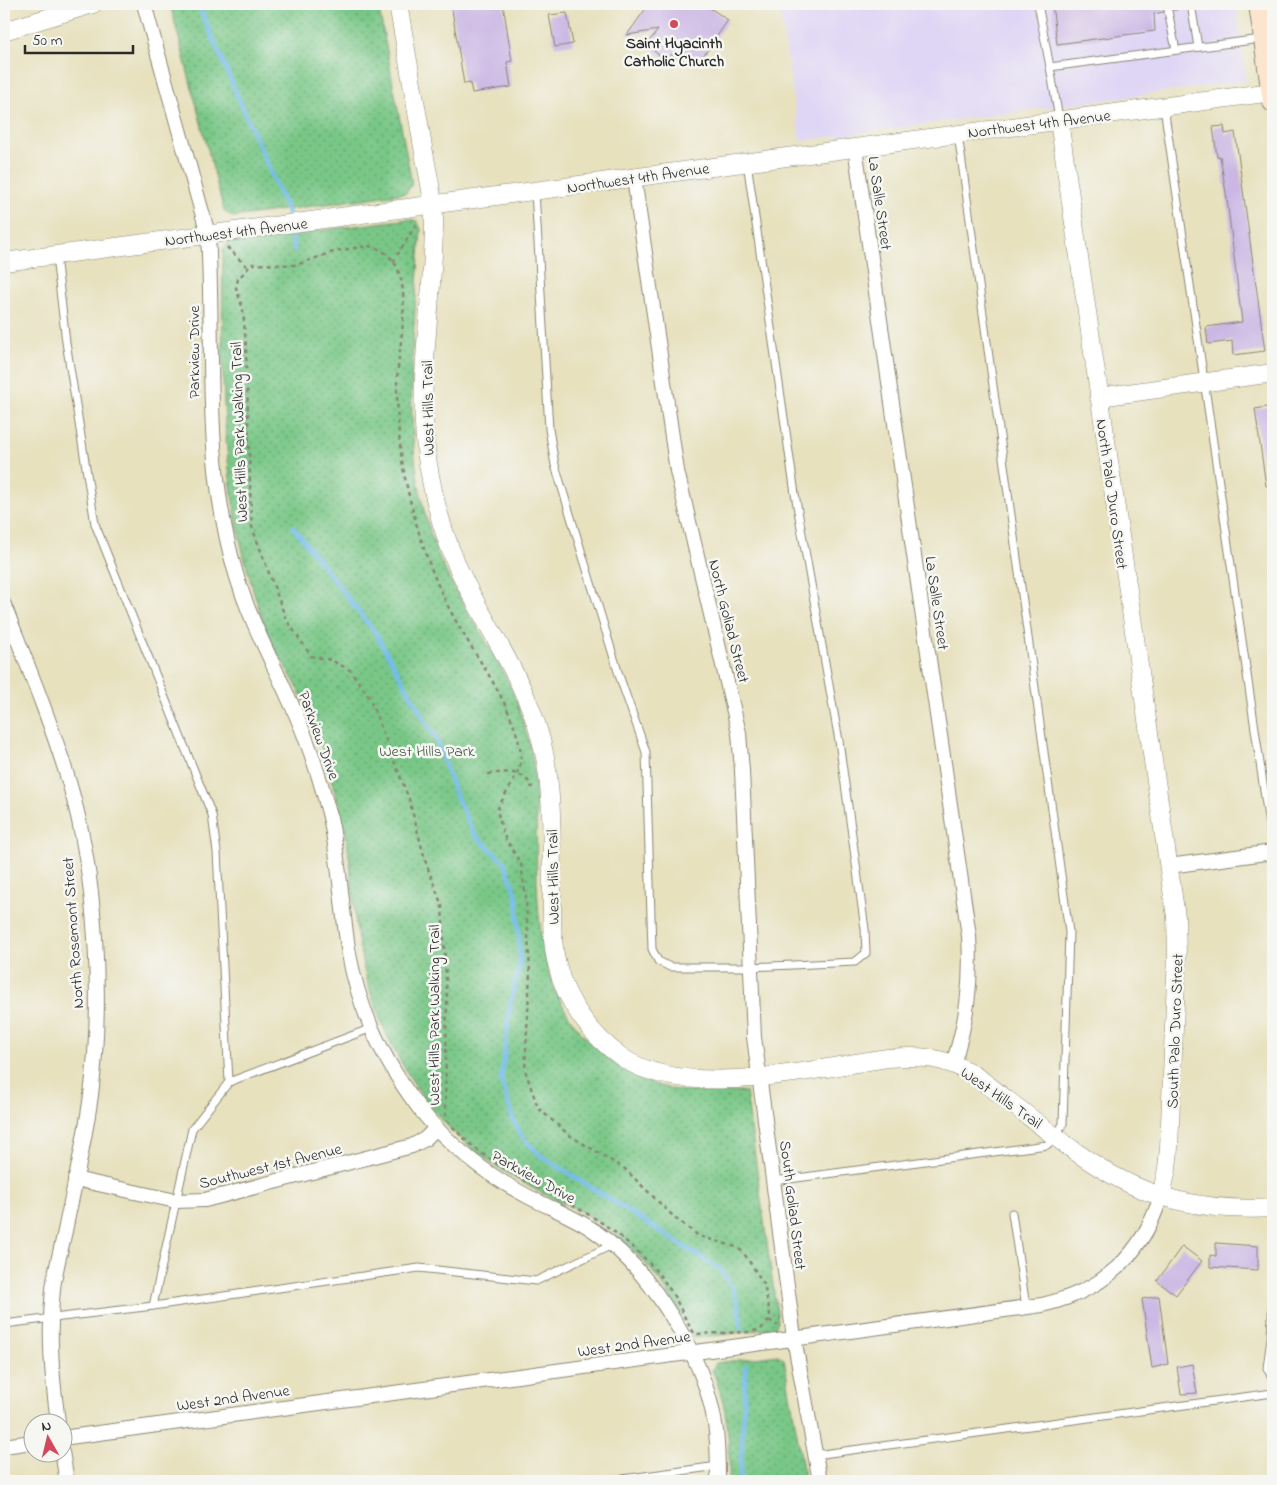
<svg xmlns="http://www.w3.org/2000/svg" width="1277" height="1485" font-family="'Indie Flower',sans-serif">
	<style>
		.built { fill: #dfd5f5 }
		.grass { fill: url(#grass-dots); stroke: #527959 }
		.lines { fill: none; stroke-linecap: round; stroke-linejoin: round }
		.stream { stroke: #76bced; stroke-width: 4.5 }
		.building { fill: #cbb6e4 }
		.service-casing { stroke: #898674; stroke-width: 9 }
		.minor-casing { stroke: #898674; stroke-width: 16 }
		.tertiary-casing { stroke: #898674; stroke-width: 19 }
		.secondary-casing { stroke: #898674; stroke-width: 22 }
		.path { stroke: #898674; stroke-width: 2.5; stroke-dasharray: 4 4; stroke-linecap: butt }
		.service { stroke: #fff; stroke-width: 7 }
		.minor { stroke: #fff; stroke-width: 14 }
		.tertiary { stroke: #fff; stroke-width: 18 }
		.secondary { stroke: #fce5cf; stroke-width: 20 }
		.poi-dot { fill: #d1495b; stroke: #f6f6f2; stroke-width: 2 }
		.labels { text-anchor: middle; stroke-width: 5; stroke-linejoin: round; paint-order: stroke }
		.poi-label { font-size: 16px; font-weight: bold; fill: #2b2b2b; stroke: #f6f6f2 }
		.street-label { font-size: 16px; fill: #2b2b2b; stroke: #f6f6f2 }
		.park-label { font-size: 16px; fill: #425a47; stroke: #f6f6f2 }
	</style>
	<defs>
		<pattern id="grass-dots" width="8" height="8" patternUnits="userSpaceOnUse" patternTransform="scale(1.25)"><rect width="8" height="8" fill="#79c787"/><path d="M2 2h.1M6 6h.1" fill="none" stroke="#63a26f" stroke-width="1.8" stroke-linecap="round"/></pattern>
	</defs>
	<rect width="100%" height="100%" fill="#f6f6f2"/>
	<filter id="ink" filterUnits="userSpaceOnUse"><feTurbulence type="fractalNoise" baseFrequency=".02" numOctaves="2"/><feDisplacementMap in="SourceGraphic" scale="10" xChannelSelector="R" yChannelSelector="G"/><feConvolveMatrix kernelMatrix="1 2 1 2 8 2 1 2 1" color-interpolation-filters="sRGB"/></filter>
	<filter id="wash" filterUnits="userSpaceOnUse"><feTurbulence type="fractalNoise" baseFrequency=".0096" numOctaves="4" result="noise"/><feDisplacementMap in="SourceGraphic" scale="20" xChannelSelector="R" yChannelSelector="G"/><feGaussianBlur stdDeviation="1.12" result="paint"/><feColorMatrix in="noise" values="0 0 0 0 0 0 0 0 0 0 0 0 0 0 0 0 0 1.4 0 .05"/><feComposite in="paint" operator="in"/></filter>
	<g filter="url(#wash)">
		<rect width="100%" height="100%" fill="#e7e1be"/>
		<path class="built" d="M 779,4 L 1236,4 L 1246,81 L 800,141 Z"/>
		<g class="grass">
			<path d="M 173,4 L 378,4 L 412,184 L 406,193 L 233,217 L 224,211 L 171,8 Z"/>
			<path d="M 409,219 L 417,221 L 421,229 C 414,336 398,447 436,549 C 458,608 506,658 522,719 C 527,735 532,752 534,769 C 543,865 517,984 602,1053 C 655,1095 682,1093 746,1092 L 778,1321 L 775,1328 L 698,1338 L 692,1337 C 665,1283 644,1253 593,1219 C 575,1207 555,1200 536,1190 C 502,1172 467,1148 441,1119 C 398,1069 370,1009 359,945 C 351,902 353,856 341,814 C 331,777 321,741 306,706 C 298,685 284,666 273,645 C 264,627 258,606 252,586 C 219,476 222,362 223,249 L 229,242 Z"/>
			<path d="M 778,1355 L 784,1359 L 805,1481 L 729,1481 C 730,1442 728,1406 712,1370 L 716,1363 Z"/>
		</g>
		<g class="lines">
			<g class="stream">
				<path d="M 198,4 L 289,215"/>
				<path d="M 292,234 L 294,249"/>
				<path d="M 293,527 L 376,634 L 436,739 L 454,791 L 474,834 L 505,863 L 517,897 L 520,964 L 511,1000 L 501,1080 L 514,1122 L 524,1139 L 540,1155 L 721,1270 C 736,1291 739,1303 741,1328"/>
				<path d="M 740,1481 L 746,1366"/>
			</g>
		</g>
		<g id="blocks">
			<g class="building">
				<path d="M 451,4 L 503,4 L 512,61 L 507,62 L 511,87 L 472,93 L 470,83 L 464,84 Z"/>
				<path d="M 649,4 L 704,4 L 728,20 L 698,64 L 686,56 L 681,61 L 671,54 L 666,60 L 646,45 L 658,30 L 627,35 Z"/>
				<path d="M 1052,4 L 1176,4 L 1177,10 L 1173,10 L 1167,6 L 1163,12 L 1154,14 L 1155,31 L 1057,44 Z"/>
				<path d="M 567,13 L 573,44 L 555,47 L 549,15 Z"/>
				<path d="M 1224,126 L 1225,134 L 1235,132 L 1265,351 L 1233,355 L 1232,341 L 1208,344 L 1206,327 L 1242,322 L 1227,199 L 1220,156 L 1217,157 L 1213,127 Z"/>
				<path d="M 1272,406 L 1273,486 L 1266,486 L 1255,409 Z"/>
				<path d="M 1216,1243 L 1258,1246 L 1258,1270 L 1210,1267 L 1210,1255 L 1216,1256 Z"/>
				<path d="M 1182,1246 L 1202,1261 L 1176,1295 L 1157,1281 Z"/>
				<path d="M 1159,1296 L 1168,1364 L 1152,1368 L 1142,1299 Z"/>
				<path d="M 1192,1364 L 1197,1393 L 1181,1394 L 1177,1367 Z"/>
			</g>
		</g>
	</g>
	<g filter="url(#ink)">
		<use href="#blocks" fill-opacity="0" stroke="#898674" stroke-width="1"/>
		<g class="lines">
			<defs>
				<g id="service">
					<path d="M 1038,4 L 1050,67"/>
					<path d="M 1191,4 L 1198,47"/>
					<path d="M 1168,11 L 1176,50"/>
					<path d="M 1164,107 L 1273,852"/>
					<path d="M 1059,119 L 1050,67 L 1261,39"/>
					<path d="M 535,191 L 549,429 L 555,465 L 620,678 L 646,752 L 652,949 L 658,961 L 670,967 L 751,967 L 855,962 L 866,953 L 865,929 L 839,741 L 795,494 L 747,162"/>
					<path d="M 56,256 L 66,342 L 95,524 L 212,815 L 217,852 L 229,1082"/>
					<path d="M 774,1181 L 1047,1145 L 1056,1136 L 1063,1124 L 1069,932 L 958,134"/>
					<path d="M 1012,1213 L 1026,1307"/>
					<path d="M 1273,1296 L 1271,1338 L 1267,1368 L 1273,1379"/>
					<path d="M 153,1306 L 192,1129 L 229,1082 L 372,1028"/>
					<path d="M 4,1324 L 153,1306 L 419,1268 L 536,1281 L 612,1245"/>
					<path d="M 815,1455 L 1273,1393"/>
					<path d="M 608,1481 L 718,1466"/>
				</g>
				<g id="minor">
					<path d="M 144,4 L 208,234 C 215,351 202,460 236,574 C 249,618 270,657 289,699 C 306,735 319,774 329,813 C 340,859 341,907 349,954 C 359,1010 385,1063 419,1108 C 448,1145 488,1176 529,1197 C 550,1208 573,1216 593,1230 C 650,1268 704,1356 715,1424 C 718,1443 718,1462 718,1481"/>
					<path d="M 855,147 L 969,936 C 972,982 967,1021 953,1064"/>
					<path d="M 634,178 L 677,471 L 739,733 L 742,771 L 754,1037 L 794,1338 L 820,1481"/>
					<path d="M 4,605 C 27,664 51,722 69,782 C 97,876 103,999 91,1095 C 85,1141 74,1186 65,1231 C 61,1250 55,1270 53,1289 C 48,1334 52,1377 58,1422"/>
					<path d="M 1169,866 L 1273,852"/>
					<path d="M 75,1179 L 176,1201 L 205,1200 L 412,1146 L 425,1139 L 436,1128"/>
					<path d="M 62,1438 L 1042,1305 C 1103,1291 1142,1256 1161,1196"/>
					<path d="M 4,1446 L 32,1442"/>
					<path d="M 62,1452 L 67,1481"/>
				</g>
				<g id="tertiary">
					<path d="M 398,4 C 406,51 415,99 423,147 C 427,171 434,197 434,222 C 434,302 415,384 428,464 C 435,507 447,549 468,588 C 497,644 533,694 545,757 C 554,805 551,855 552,902 C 552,922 552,945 557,964 C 565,1001 592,1037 623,1058 C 687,1101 815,1068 888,1058 C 910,1056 931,1056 952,1064 C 972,1071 989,1086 1006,1099 C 1042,1126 1078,1157 1118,1178 C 1166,1204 1220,1211 1273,1208"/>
					<path d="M 4,31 L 93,4"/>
					<path d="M 1059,121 L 1176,917 L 1177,955 L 1169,1148 L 1167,1169 L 1161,1196"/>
					<path d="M 4,262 L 1272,92"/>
					<path d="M 1099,397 L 1273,373"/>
				</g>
				<path id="secondary" d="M 1259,4 L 1273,102"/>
			</defs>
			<use href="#service" class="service-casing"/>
			<use href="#minor" class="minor-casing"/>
			<use href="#tertiary" class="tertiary-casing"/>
			<use href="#secondary" class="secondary-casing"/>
			<g class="path">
				<path d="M 368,246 C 424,255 397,346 397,383 C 397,414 399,448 405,478 C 415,524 428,568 450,610 C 471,651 500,685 515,729 C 518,738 521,749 521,759 C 520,774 504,795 497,810 L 504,836 L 521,864 L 526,899 L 530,973 L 525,1070 L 538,1108 L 569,1135 L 625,1169 L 676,1219 L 699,1236 L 736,1247 L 743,1252 L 764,1284 L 770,1314 L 769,1320 L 761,1329 L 749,1332 L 695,1334 C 686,1323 682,1310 675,1298 C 663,1277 647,1259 628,1243 C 573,1194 494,1179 447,1120 L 445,1111 L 447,997 L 442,906 L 426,863 L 409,799 L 369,697 L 350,670 L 331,660 L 311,656 L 286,619 L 252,527 L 251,516 L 246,347 L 243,309 L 236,288 L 238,279 L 252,264 L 296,265 L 336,251 Z"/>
				<path d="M 227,247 L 247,267"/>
				<path d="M 393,262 L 417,223"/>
				<path d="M 488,774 C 505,772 525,769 532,788"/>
				<path d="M 769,1320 L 778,1326"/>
			</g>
			<use href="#service" class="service"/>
			<use href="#minor" class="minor"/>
			<use href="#tertiary" class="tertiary"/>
			<use href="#secondary" class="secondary"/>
		</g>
	</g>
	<circle class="poi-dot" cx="674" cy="24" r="5"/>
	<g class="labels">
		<g class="poi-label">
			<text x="674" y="48">Saint Hyacinth<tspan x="674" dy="18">Catholic Church</tspan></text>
		</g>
		<g class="street-label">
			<text transform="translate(1039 123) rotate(-7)" y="6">Northwest 4th Avenue</text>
			<text transform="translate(638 177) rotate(-8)" y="6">Northwest 4th Avenue</text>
			<text transform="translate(881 203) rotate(82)" y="6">La Salle Street</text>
			<text transform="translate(236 231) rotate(-7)" y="6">Northwest 4th Avenue</text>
			<text transform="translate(193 352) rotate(-90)" y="6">Parkview Drive</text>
			<text transform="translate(427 408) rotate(-91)" y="6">West Hills Trail</text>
			<text transform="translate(238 432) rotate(-92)" y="6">West Hills Park Walking Trail</text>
			<text transform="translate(1113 494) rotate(82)" y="6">North Palo Duro Street</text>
			<text transform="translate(938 603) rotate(82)" y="6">La Salle Street</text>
			<text transform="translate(730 621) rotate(76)" y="6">North Goliad Street</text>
			<text transform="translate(320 735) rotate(70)" y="6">Parkview Drive</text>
			<text transform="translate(552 877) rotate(-91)" y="6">West Hills Trail</text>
			<text transform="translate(72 933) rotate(-94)" y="6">North Rosemont Street</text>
			<text transform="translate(433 1015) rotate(-90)" y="6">West Hills Park Walking Trail</text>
			<text transform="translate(1174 1031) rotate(-88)" y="6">South Palo Duro Street</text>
			<text transform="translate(1002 1097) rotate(35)" y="6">West Hills Trail</text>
			<text transform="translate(270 1165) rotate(-14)" y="6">Southwest 1st Avenue</text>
			<text transform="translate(534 1176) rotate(29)" y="6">Parkview Drive</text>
			<text transform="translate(794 1205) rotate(83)" y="6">South Goliad Street</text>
			<text transform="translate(634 1343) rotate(-8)" y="6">West 2nd Avenue</text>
			<text transform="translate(233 1397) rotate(-8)" y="6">West 2nd Avenue</text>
		</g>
		<g class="park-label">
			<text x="427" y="756">West Hills Park</text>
		</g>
	</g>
	<rect width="1277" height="1485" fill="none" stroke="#f6f6f2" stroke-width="20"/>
	<g transform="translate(48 1438) rotate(352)"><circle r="24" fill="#f6f6f2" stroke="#a5a5a2"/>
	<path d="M0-4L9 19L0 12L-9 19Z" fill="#d1495b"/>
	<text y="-8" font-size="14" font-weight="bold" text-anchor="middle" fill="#2b2b2b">N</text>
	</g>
	<path d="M25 45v8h108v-8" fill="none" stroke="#2b2b2b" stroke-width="2.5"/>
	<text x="32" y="45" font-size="15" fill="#2b2b2b" stroke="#f6f6f2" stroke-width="4" paint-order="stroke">50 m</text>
</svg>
